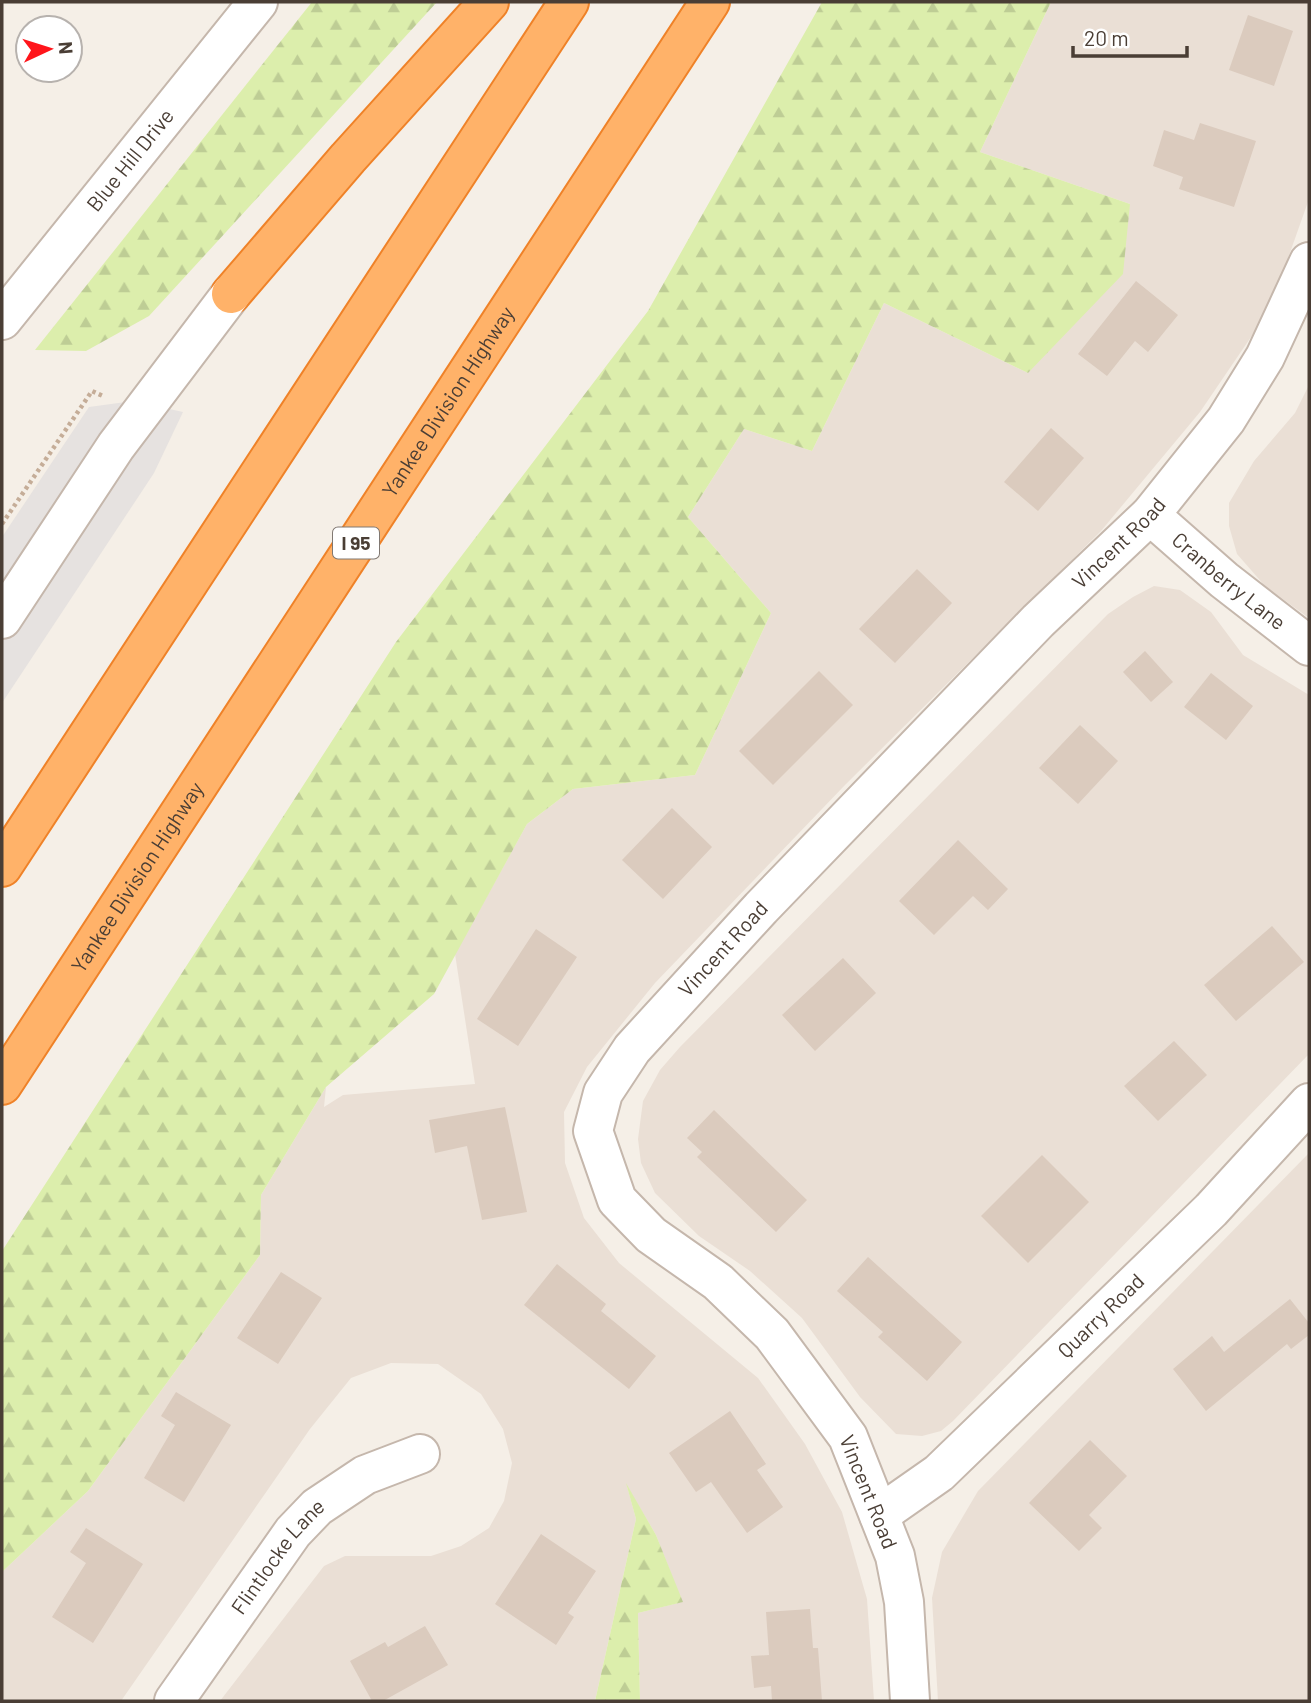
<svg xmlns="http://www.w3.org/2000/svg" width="1311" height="1703" font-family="Barlow,sans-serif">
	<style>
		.residential { fill: #eadfd5 }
		.forest { fill: url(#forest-firs) }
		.parking { fill: #e6e2e0 }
		.building { fill: #dbcbbe }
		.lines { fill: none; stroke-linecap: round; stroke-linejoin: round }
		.minor-casing { stroke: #c5b7ac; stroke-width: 42 }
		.highway-casing { stroke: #ef8228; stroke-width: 42 }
		.path { stroke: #c5ad98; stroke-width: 4.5; stroke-dasharray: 3.5 3.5; stroke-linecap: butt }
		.minor { stroke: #fff; stroke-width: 38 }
		.highway { stroke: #ffb269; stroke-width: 38 }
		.labels { text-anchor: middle; stroke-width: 5; stroke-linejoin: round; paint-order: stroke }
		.shield { fill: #fff; stroke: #807872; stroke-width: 2 }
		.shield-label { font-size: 19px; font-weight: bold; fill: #4a3e35 }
		.street-label { font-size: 21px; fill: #4a3e35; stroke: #fff }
	</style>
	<defs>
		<pattern id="forest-firs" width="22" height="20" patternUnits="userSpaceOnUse" patternTransform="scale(1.75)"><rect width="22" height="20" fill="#dceeac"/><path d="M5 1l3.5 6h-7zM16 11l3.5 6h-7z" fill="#becd95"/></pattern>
	</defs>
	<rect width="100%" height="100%" fill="#f5efe7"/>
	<g class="residential">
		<path d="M 1051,2 L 1309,2 L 1309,199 L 1270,309 L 1200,412 L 1101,531 L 845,785 L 655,983 L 587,1067 L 564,1112 L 565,1163 L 584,1218 L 619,1263 L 758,1378 L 805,1444 L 842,1512 L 867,1599 L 874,1701 L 640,1701 L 638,1613 L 682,1602 L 656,1535 L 627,1486 L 636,1519 L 595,1701 L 220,1701 L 324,1566 L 345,1556 L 431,1556 L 461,1546 L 489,1528 L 504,1501 L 512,1463 L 503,1429 L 481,1394 L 438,1364 L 391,1363 L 351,1378 L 310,1429 L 121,1701 L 2,1701 L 2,1572 L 88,1491 L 260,1255 L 261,1195 L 326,1087 L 324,1107 L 343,1095 L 475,1084 L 455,954 L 527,824 L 573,789 L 695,775 L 771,613 L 688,517 L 744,429 L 812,451 L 884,303 L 1028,373 L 1130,204 L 980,152 Z"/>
		<path d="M 1309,385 L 1309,618 L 1265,586 L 1237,554 L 1229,526 L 1229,503 L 1254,461 L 1295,413 Z"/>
		<path d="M 1154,586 L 1180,590 L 1211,612 L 1243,655 L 1309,695 L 1309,1054 L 953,1421 L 941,1431 L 922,1436 L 896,1434 L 860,1397 L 802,1318 L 750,1271 L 699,1236 L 655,1193 L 641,1163 L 638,1139 L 643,1101 L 660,1070 L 680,1047 L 1108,614 L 1133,597 Z"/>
		<path d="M 1309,1153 L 1309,1701 L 938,1701 L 932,1598 L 942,1552 L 978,1491 Z"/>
	</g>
	<g class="forest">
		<path d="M 312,2 L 437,2 L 149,316 L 86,351 L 35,350 Z"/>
		<path d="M 822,2 L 1051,2 L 980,152 L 1130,204 L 1123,274 L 1028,373 L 884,303 L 812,451 L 744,429 L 688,517 L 771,613 L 695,775 L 573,789 L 527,824 L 434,994 L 326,1087 L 261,1195 L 260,1255 L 88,1491 L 2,1572 L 2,1251 L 396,642 L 648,311 Z"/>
		<path d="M 626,1483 L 656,1535 L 683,1602 L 638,1613 L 640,1701 L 595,1701 L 636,1519 Z"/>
	</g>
	<path class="parking" d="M 133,401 L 183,412 L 154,473 L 2,703 L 2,537 L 89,407 Z"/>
	<g class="building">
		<path d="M 1248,15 L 1293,31 L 1274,86 L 1229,70 Z"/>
		<path d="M 1200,123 L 1256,141 L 1234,207 L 1179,189 L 1183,177 L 1153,166 L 1164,130 L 1194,140 Z"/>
		<path d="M 1136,281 L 1178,315 L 1148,352 L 1135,341 L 1107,376 L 1078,354 Z"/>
		<path d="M 1051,428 L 1084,458 L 1038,511 L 1004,482 Z"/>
		<path d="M 917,569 L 952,603 L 895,663 L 859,629 Z"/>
		<path d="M 1145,651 L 1173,682 L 1151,702 L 1123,672 Z"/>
		<path d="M 819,671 L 853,705 L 773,785 L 739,751 Z"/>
		<path d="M 1211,673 L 1253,706 L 1226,740 L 1184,707 Z"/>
		<path d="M 1080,725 L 1118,761 L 1078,804 L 1039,768 Z"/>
		<path d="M 672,808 L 712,847 L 663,899 L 622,860 Z"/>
		<path d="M 958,840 L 1008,889 L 988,910 L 973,896 L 934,935 L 899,901 Z"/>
		<path d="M 1272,926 L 1304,962 L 1236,1021 L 1204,985 Z"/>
		<path d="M 536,929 L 577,957 L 518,1046 L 477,1019 Z"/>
		<path d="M 843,958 L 876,993 L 815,1051 L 782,1015 Z"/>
		<path d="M 1174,1041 L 1207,1075 L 1158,1121 L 1124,1086 Z"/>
		<path d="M 505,1107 L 527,1212 L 482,1220 L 467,1146 L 435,1153 L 429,1120 Z"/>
		<path d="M 714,1110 L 807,1200 L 776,1232 L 697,1157 L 702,1152 L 687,1138 Z"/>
		<path d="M 1042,1155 L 1089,1202 L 1028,1263 L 981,1216 Z"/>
		<path d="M 868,1257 L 962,1342 L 927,1381 L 878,1337 L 883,1332 L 837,1291 Z"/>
		<path d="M 557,1264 L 606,1304 L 601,1311 L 656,1356 L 629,1389 L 524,1305 Z"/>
		<path d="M 281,1272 L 322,1298 L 278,1364 L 237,1338 Z"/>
		<path d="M 1290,1299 L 1309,1323 L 1309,1335 L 1291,1349 L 1287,1344 L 1206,1411 L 1173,1369 L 1212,1336 L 1224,1352 Z"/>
		<path d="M 176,1392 L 231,1425 L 184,1502 L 144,1478 L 175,1425 L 161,1416 Z"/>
		<path d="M 730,1411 L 766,1464 L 757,1470 L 783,1507 L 747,1533 L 711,1482 L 696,1492 L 669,1453 Z"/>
		<path d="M 1090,1440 L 1127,1476 L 1089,1515 L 1102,1528 L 1079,1551 L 1029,1503 Z"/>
		<path d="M 86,1528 L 143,1564 L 93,1643 L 52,1617 L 86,1563 L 70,1552 Z"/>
		<path d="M 541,1534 L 596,1571 L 568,1613 L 574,1617 L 556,1645 L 495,1604 Z"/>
		<path d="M 810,1609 L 813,1648 L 818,1648 L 822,1701 L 772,1701 L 771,1686 L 754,1688 L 751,1656 L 769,1655 L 766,1612 Z"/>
		<path d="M 425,1626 L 448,1665 L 383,1701 L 372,1701 L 350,1661 L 385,1642 L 388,1647 Z"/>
	</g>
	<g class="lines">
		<defs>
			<g id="minor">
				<path id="s1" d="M 2,320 L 258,2"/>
				<path id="s2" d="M 1150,515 L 1224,580 L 1309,646"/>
				<path d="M 2,619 L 116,446 L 231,294"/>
				<path id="s3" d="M 879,1515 L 939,1473 L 1211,1210 L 1309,1103"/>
				<path id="s4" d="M 174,1701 L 293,1532 L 317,1507 L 365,1475 L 420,1454"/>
				<path id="s5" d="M 910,1701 L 904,1602 L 895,1556 L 848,1437 L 772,1334 L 718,1282 L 651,1235 L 617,1200 L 593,1131 L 603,1093 L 632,1049 L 761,908 L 1038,621 L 1150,515 L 1226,420 L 1265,357 L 1309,262"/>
			</g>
			<g id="highway">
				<path d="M 231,294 L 348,158 L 489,2"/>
				<path d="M 2,867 L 569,2"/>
				<path id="s6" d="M 2,1085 L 710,2"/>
			</g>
		</defs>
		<use href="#minor" class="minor-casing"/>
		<use href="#highway" class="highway-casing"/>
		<path class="path" d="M 2,524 L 92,391 L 105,397"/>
		<use href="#minor" class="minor"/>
		<use href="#highway" class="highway"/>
	</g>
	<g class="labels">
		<rect class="shield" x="333" y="527.5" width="46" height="31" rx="5"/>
		<g class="shield-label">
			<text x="356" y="550">I 95</text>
		</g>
		<g class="street-label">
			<text dy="7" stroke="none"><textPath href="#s1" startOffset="205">Blue Hill Drive</textPath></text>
			<text dy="7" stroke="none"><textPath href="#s6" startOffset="816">Yankee Division Highway</textPath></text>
			<text dy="7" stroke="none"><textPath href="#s5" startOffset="1475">Vincent Road</textPath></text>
			<text dy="7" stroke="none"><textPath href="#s2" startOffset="103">Cranberry Lane</textPath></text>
			<text dy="7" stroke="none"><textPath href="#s6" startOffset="248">Yankee Division Highway</textPath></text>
			<text dy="7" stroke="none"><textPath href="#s5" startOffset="908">Vincent Road</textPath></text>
			<text dy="7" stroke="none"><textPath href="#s3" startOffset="299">Quarry Road</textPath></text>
			<text transform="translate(868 1492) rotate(68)" y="7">Vincent Road</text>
			<text dy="7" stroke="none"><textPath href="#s4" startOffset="178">Flintlocke Lane</textPath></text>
		</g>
	</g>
	<rect width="1311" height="1703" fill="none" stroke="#4a3e35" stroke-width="7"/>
	<g transform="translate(49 49) rotate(86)"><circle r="33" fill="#ffffff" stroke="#b7b2ae" stroke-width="2"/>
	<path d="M0-5L12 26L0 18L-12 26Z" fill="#ff151b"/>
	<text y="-10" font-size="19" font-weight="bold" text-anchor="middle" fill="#4a3e35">N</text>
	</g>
	<path d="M1073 46v10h114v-10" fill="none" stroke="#4a3e35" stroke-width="3.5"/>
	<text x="1084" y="46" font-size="21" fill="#4a3e35" stroke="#ffffff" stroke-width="5" paint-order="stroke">20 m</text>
</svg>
